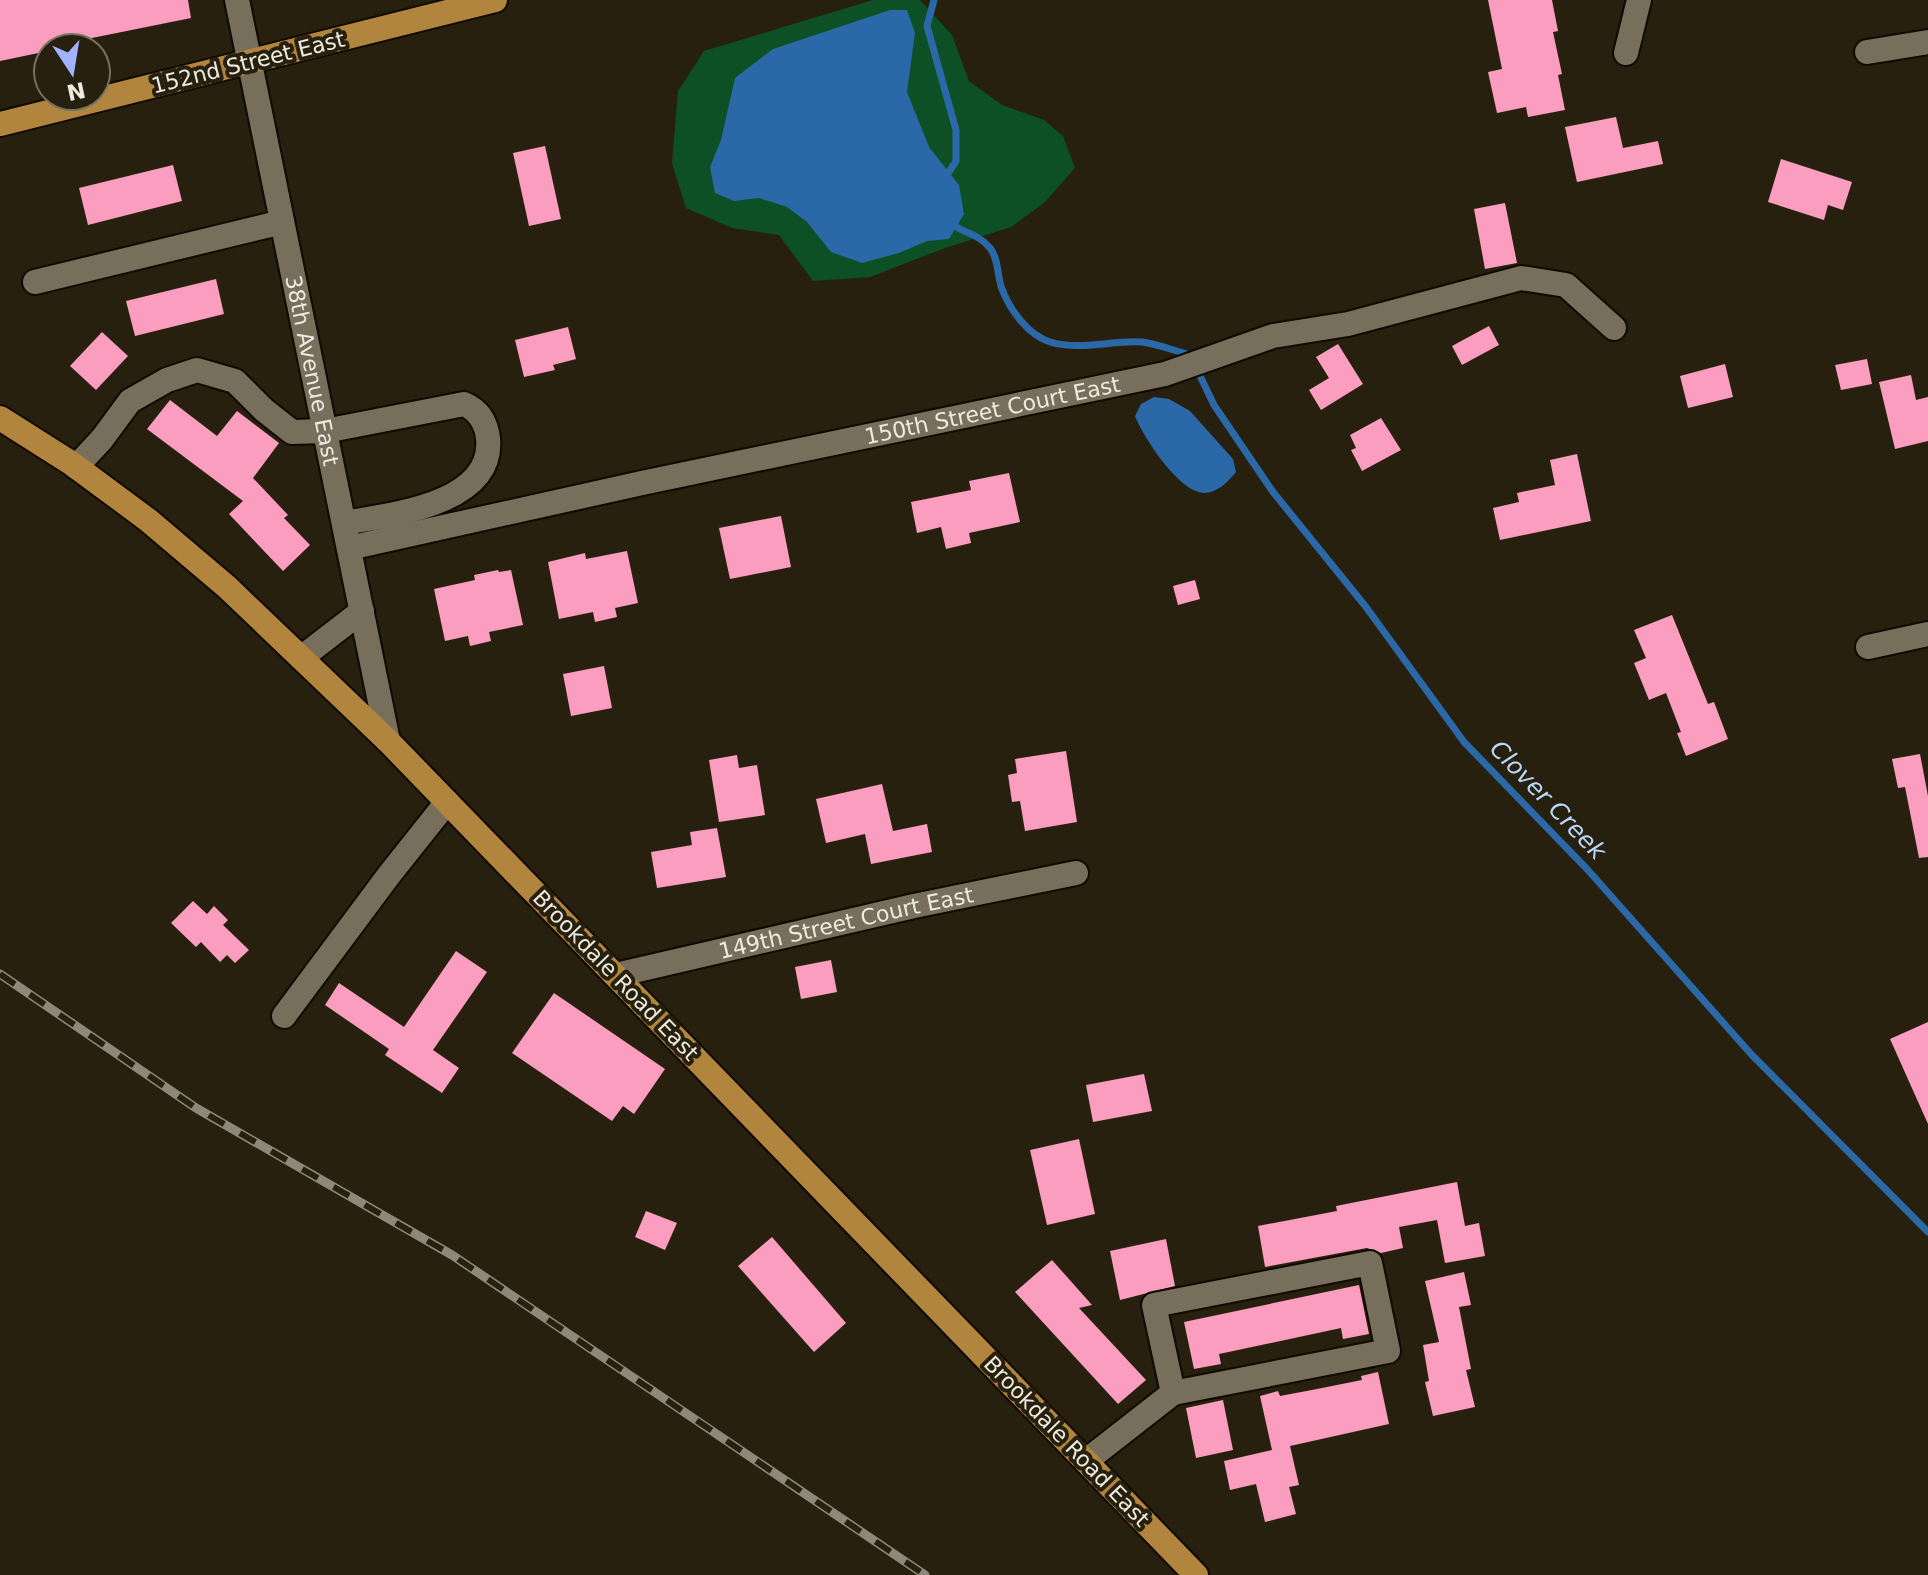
<svg xmlns="http://www.w3.org/2000/svg" width="1928" height="1575" font-family="'DejaVu Sans',sans-serif">
	<style>
		.green { fill: #0e5025 }
		.water { fill: #2b68a7 }
		.lines { fill: none; stroke-linecap: round; stroke-linejoin: round }
		.stream { stroke: #2b68a7; stroke-width: 7 }
		.building { fill: #fb9dbe }
		.minor-casing { stroke: #100900; stroke-width: 28 }
		.major-casing { stroke: #100900; stroke-width: 28 }
		.minor { stroke: #776f5c; stroke-width: 24 }
		.major { stroke: #b2853e; stroke-width: 24 }
		.rail-casing { stroke: #8e887a; stroke-width: 9 }
		.rail { stroke: #27200f; stroke-width: 6; stroke-dasharray: 18; stroke-linecap: butt }
		.labels { text-anchor: middle; stroke-width: 8; stroke-linejoin: round; paint-order: stroke }
		.street-label { font-size: 22px; fill: #eeeadf; stroke: #27200f }
		.water-label { font-size: 24px; font-style: italic; fill: #b9d8fb; stroke: #27200f }
	</style>
	<rect width="100%" height="100%" fill="#27200f"/>
	<path class="green" d="M 873,0 L 920,0 L 952,35 L 969,81 L 1002,105 L 1044,120 L 1063,136 L 1075,168 L 1044,203 L 1011,227 L 945,248 L 870,277 L 813,281 L 779,235 L 732,228 L 686,208 L 672,163 L 678,91 L 704,51 Z"/>
	<g class="water">
		<path d="M 890,10 L 907,10 L 915,33 L 907,92 L 929,147 L 959,185 L 964,214 L 949,239 L 927,241 L 899,253 L 862,263 L 831,252 L 807,222 L 787,207 L 759,198 L 734,201 L 715,193 L 710,167 L 721,140 L 735,78 L 773,49 Z"/>
		<path d="M 1154,397 L 1169,399 L 1190,411 L 1233,459 L 1236,472 C 1228,482 1218,492 1205,493 C 1180,494 1143,437 1135,416 L 1141,404 Z"/>
	</g>
	<g class="lines">
		<g class="stream">
			<path d="M 934,0 L 927,26 L 956,130 L 956,161 L 945,178"/>
			<path d="M 950,223 C 963,233 979,234 990,248 C 999,259 997,277 1002,289 C 1010,310 1028,335 1050,342 C 1080,351 1112,340 1142,342 C 1158,344 1175,351 1190,355 L 1214,405 L 1273,492 L 1366,607 L 1464,742 L 1587,869 L 1751,1054 L 1928,1232"/>
		</g>
	</g>
	<g class="building">
		<path d="M 0,0 L 188,0 L 191,18 L 82,40 L 83,43 L 48,48 L 48,51 L 0,61 Z"/>
		<path d="M 1488,0 L 1552,0 L 1558,31 L 1553,32 L 1562,74 L 1558,75 L 1565,110 L 1528,117 L 1526,107 L 1497,113 L 1488,72 L 1502,69 Z"/>
		<path d="M 1616,117 L 1623,148 L 1658,141 L 1663,164 L 1577,182 L 1565,127 Z"/>
		<path d="M 545,146 L 561,219 L 529,226 L 513,153 Z"/>
		<path d="M 1781,159 L 1852,182 L 1843,210 L 1828,205 L 1824,220 L 1768,202 Z"/>
		<path d="M 173,165 L 182,201 L 88,225 L 79,188 Z"/>
		<path d="M 1505,203 L 1517,263 L 1485,269 L 1474,209 Z"/>
		<path d="M 216,279 L 224,314 L 135,336 L 126,301 Z"/>
		<path d="M 1489,326 L 1499,345 L 1462,365 L 1452,346 Z"/>
		<path d="M 568,327 L 576,359 L 553,365 L 555,370 L 524,377 L 515,340 Z"/>
		<path d="M 102,332 L 128,356 L 96,390 L 70,366 Z"/>
		<path d="M 1338,344 L 1363,384 L 1321,410 L 1309,390 L 1329,378 L 1316,357 Z"/>
		<path d="M 1867,359 L 1872,384 L 1841,390 L 1835,365 Z"/>
		<path d="M 1725,364 L 1733,397 L 1688,408 L 1680,376 Z"/>
		<path d="M 1911,375 L 1916,400 L 1928,397 L 1928,441 L 1895,449 L 1879,382 Z"/>
		<path d="M 170,400 L 217,436 L 237,411 L 279,443 L 253,478 L 288,515 L 284,518 L 310,545 L 283,571 L 229,514 L 243,501 L 147,429 Z"/>
		<path d="M 1381,418 L 1401,450 L 1362,471 L 1351,450 L 1356,448 L 1350,435 Z"/>
		<path d="M 1577,454 L 1591,521 L 1500,540 L 1493,508 L 1519,502 L 1517,493 L 1555,485 L 1550,460 Z"/>
		<path d="M 1009,473 L 1020,522 L 969,533 L 971,543 L 946,549 L 941,527 L 917,533 L 911,502 L 971,490 L 969,481 Z"/>
		<path d="M 781,516 L 791,567 L 730,579 L 719,528 Z"/>
		<path d="M 627,551 L 638,603 L 615,608 L 617,617 L 595,622 L 593,612 L 559,619 L 548,562 L 585,553 L 586,559 Z"/>
		<path d="M 498,570 L 499,572 L 511,570 L 523,625 L 489,632 L 491,641 L 470,646 L 468,636 L 445,641 L 434,589 L 475,580 L 474,575 Z"/>
		<path d="M 1195,580 L 1200,599 L 1178,605 L 1173,586 Z"/>
		<path d="M 1672,615 L 1708,704 L 1714,702 L 1728,739 L 1686,756 L 1677,733 L 1681,732 L 1666,693 L 1649,700 L 1634,663 L 1646,658 L 1634,630 Z"/>
		<path d="M 604,666 L 612,708 L 571,716 L 563,674 Z"/>
		<path d="M 1066,751 L 1077,822 L 1025,831 L 1020,801 L 1012,802 L 1008,775 L 1017,773 L 1015,759 Z"/>
		<path d="M 1920,754 L 1928,796 L 1928,857 L 1919,858 L 1905,787 L 1898,788 L 1892,759 Z"/>
		<path d="M 737,755 L 739,768 L 757,765 L 765,815 L 719,822 L 709,760 Z"/>
		<path d="M 882,784 L 893,831 L 927,824 L 932,852 L 871,864 L 865,834 L 826,843 L 816,799 Z"/>
		<path d="M 717,828 L 726,877 L 657,888 L 651,852 L 692,845 L 690,832 Z"/>
		<path d="M 193,901 L 207,914 L 214,906 L 228,920 L 223,925 L 249,950 L 235,963 L 227,955 L 220,962 L 201,942 L 196,947 L 171,923 Z"/>
		<path d="M 456,951 L 487,972 L 433,1050 L 459,1068 L 442,1093 L 385,1055 L 389,1049 L 325,1005 L 339,983 L 404,1027 Z"/>
		<path d="M 831,960 L 837,992 L 801,999 L 795,967 Z"/>
		<path d="M 554,993 L 665,1069 L 634,1114 L 623,1106 L 612,1121 L 512,1053 Z"/>
		<path d="M 1928,1022 L 1928,1124 L 1890,1039 Z"/>
		<path d="M 1144,1074 L 1152,1111 L 1093,1122 L 1086,1085 Z"/>
		<path d="M 1079,1139 L 1095,1214 L 1047,1225 L 1030,1150 Z"/>
		<path d="M 1457,1182 L 1465,1226 L 1479,1223 L 1485,1256 L 1445,1263 L 1437,1220 L 1399,1227 L 1403,1248 L 1381,1253 L 1367,1248 L 1265,1267 L 1258,1226 L 1337,1211 L 1336,1206 Z"/>
		<path d="M 646,1211 L 677,1223 L 665,1250 L 635,1237 Z"/>
		<path d="M 772,1237 L 846,1323 L 814,1352 L 738,1266 Z"/>
		<path d="M 1166,1239 L 1175,1286 L 1120,1300 L 1110,1251 Z"/>
		<path d="M 1052,1260 L 1092,1305 L 1079,1308 L 1146,1380 L 1118,1404 L 1015,1292 Z"/>
		<path d="M 1464,1272 L 1471,1305 L 1459,1307 L 1471,1369 L 1466,1370 L 1475,1407 L 1433,1416 L 1425,1382 L 1429,1381 L 1423,1345 L 1439,1342 L 1425,1281 Z"/>
		<path d="M 1359,1285 L 1369,1334 L 1343,1339 L 1341,1328 L 1219,1354 L 1221,1364 L 1194,1369 L 1184,1322 Z"/>
		<path d="M 1378,1372 L 1389,1424 L 1290,1446 L 1299,1485 L 1289,1487 L 1296,1514 L 1265,1522 L 1256,1484 L 1230,1490 L 1224,1461 L 1272,1450 L 1260,1396 L 1278,1391 L 1280,1396 L 1317,1389 L 1362,1380 L 1361,1376 Z"/>
		<path d="M 1223,1400 L 1233,1450 L 1196,1458 L 1186,1408 Z"/>
	</g>
	<g class="lines">
		<defs>
			<g id="minor">
				<path id="s1" d="M 237,0 L 388,741"/>
				<path d="M 1867,52 L 1928,42"/>
				<path d="M 1626,53 L 1639,0"/>
				<path d="M 35,282 L 282,222"/>
				<path d="M 76,467 L 102,439 L 130,401 L 167,380 L 197,370 L 235,381 L 264,410 L 292,432 L 325,431 L 464,404 C 478,410 486,422 488,438 C 495,505 388,515 344,523"/>
				<path id="s2" d="M 349,548 L 642,483 L 1165,374 L 1273,336 L 1348,324 L 1521,278 L 1566,285 L 1614,328"/>
				<path d="M 1868,647 L 1928,634"/>
				<path d="M 301,658 L 362,611"/>
				<path id="s3" d="M 616,975 L 914,906 L 1076,873"/>
				<path d="M 284,1016 L 389,875 L 447,802"/>
				<path d="M 1086,1461 L 1173,1393 L 1388,1351 L 1370,1263 L 1154,1305 L 1173,1393"/>
			</g>
			<g id="major">
				<path d="M 0,124 L 495,0"/>
				<path d="M 0,418 L 71,463 L 148,520 L 227,587 L 388,741 L 1196,1575"/>
			</g>
		</defs>
		<use href="#minor" class="minor-casing"/>
		<use href="#major" class="major-casing"/>
		<use href="#minor" class="minor"/>
		<use href="#major" class="major"/>
		<defs>
			<path id="rail" d="M 0,974 L 196,1108 L 452,1255 L 925,1575"/>
		</defs>
		<use href="#rail" class="rail-casing"/>
		<use href="#rail" class="rail"/>
	</g>
	<g class="labels">
		<g class="street-label">
			<text transform="translate(248 62) rotate(-14)" y="8">152nd Street East</text>
			<text dy="8" stroke="none"><textPath href="#s1" startOffset="378">38th Avenue East</textPath></text>
			<text dy="8" stroke="none"><textPath href="#s2" startOffset="658">150th Street Court East</textPath></text>
			<text dy="8" stroke="none"><textPath href="#s3" startOffset="236">149th Street Court East</textPath></text>
			<text transform="translate(616 975) rotate(46)" y="8">Brookdale Road East</text>
			<text transform="translate(1067 1441) rotate(46)" y="8">Brookdale Road East</text>
		</g>
		<g class="water-label">
			<text transform="translate(1548 800) rotate(46)" y="8">Clover Creek</text>
		</g>
	</g>
	<g transform="translate(72 72) rotate(168)"><circle r="38" fill="#27200f" stroke="#777162" stroke-width="2"/>
	<path d="M0-6L14 30L0 20L-14 30Z" fill="#a1b3fd"/>
	<text y="-12" font-size="22" font-weight="bold" text-anchor="middle" fill="#eeeadf">N</text>
	</g>
</svg>
